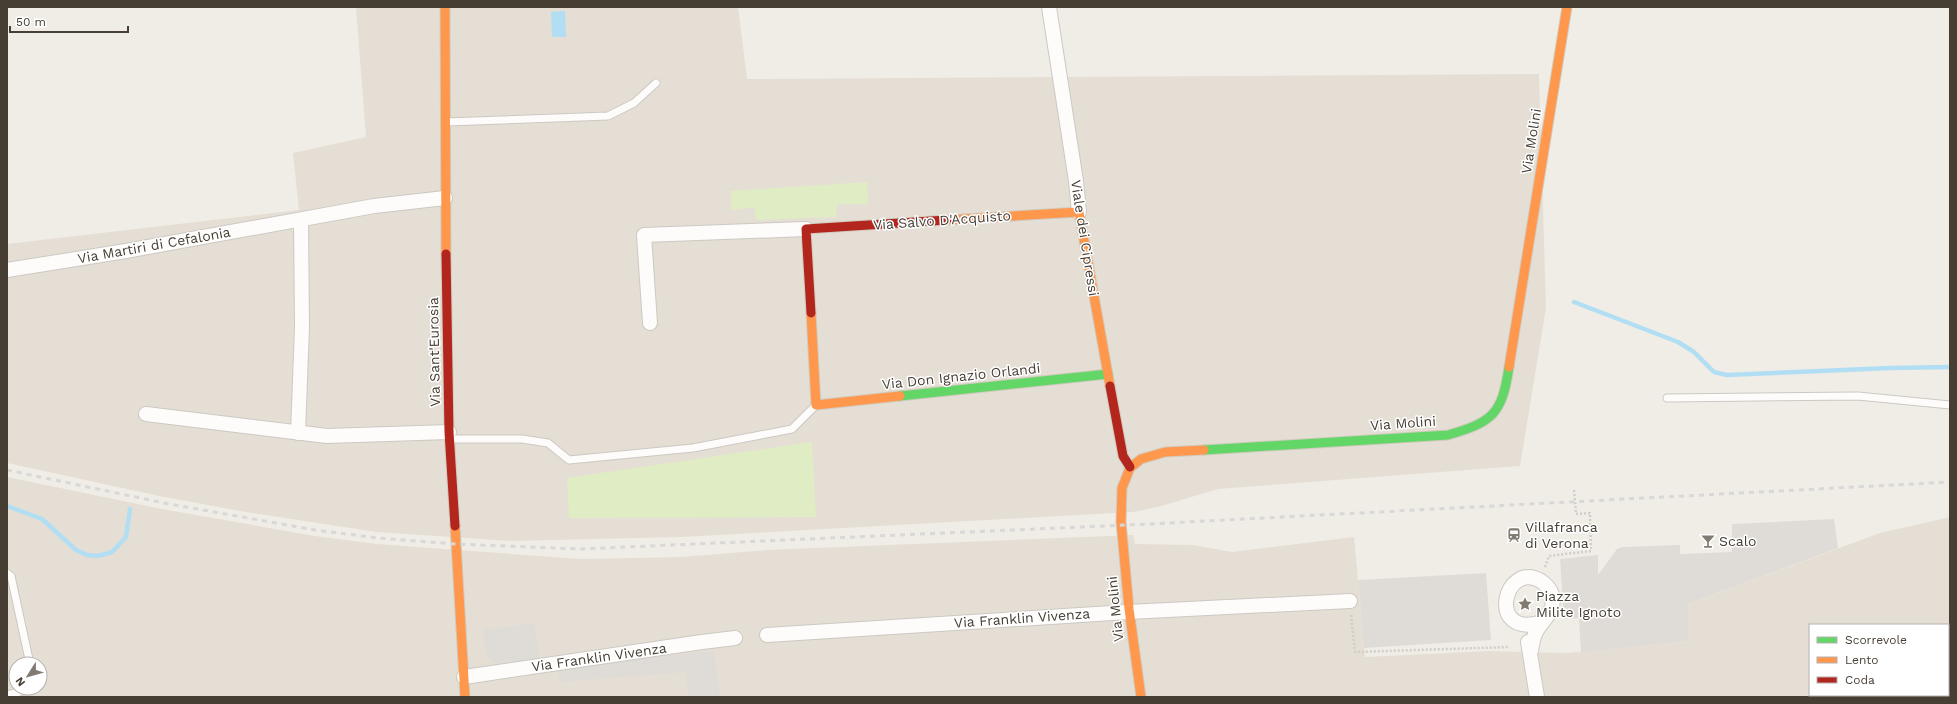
<svg xmlns="http://www.w3.org/2000/svg" width="1957" height="704" font-family="'Work Sans',sans-serif">
	<style>
		.residential { fill: #e5ded4; fill-rule: evenodd }
		.green { fill: #e0edc4 }
		.parking { fill: #dfdcd7 }
		.water { fill: #b2def3 }
		.lines { fill: none; stroke-linecap: round; stroke-linejoin: round }
		.stream { stroke: #b2def3; stroke-width: 4.5 }
		.lane-casing { stroke: #ccc9c3; stroke-width: 9 }
		.street-casing { stroke: #ccc9c3; stroke-width: 16 }
		.fast-casing { stroke: #d1cbbe; stroke-width: 11 }
		.slow-casing { stroke: #d1cbbe; stroke-width: 11 }
		.jam-casing { stroke: #d1cbbe; stroke-width: 11 }
		.path { stroke: #d1cdc9; stroke-width: 2.5; stroke-dasharray: 2 2; stroke-linecap: butt }
		.lane { stroke: #fdfcfb; stroke-width: 7 }
		.street { stroke: #fdfcfb; stroke-width: 14 }
		.fast { stroke: #63d668; stroke-width: 9 }
		.slow { stroke: #ff974d; stroke-width: 9 }
		.jam { stroke: #b3261e; stroke-width: 9 }
		.rail { stroke: #d8d8d7; stroke-width: 3; stroke-dasharray: 5 5; stroke-linecap: butt }
		.labels { text-anchor: middle; stroke-width: 3; stroke-linejoin: round; paint-order: stroke }
		.street-label { font-size: 14px; fill: #463d33; stroke: #fff }
		.poi-label { font-size: 14px; fill: #463d33; stroke: #fff; text-anchor: start }
	</style>
	<rect width="100%" height="100%" fill="#f0ede7"/>
	<g class="residential">
		<path d="M 356,7 L 738,7 L 747,79 L 1539,74 L 1546,308 L 1520,466 L 1218,489 L 1158,507 L 1133,512 L 681,537 L 511,541 L 377,532 L 246,512 L 164,497 L 7,463 L 7,244 L 299,210 L 293,153 L 366,137 Z"/>
		<path d="M 7,477 L 162,509 L 315,536 L 377,544 L 581,559 L 682,557 L 766,550 L 1133,535 L 1135,544 L 1193,545 L 1232,552 L 1354,537 L 1365,657 L 1491,651 L 1566,653 L 1688,641 L 1688,604 L 1880,533 L 1950,517 L 1950,697 L 7,697 ZM 1810,625 L 1948,625 L 1948,695 L 1810,695 ZM 16,664 L 40,664 L 40,688 L 16,688 Z"/>
	</g>
	<g class="green">
		<path d="M 867,182 L 868,204 L 837,204 L 836,217 L 756,220 L 754,207 L 731,210 L 731,191 Z"/>
		<path d="M 812,442 L 816,517 L 569,518 L 567,478 Z"/>
	</g>
	<g class="parking">
		<path d="M 1834,519 L 1838,548 L 1688,604 L 1688,641 L 1581,652 L 1579,618 L 1564,619 L 1560,559 L 1598,555 L 1598,575 L 1617,549 L 1622,547 L 1680,545 L 1680,554 L 1732,552 L 1732,524 Z"/>
		<path d="M 1486,573 L 1491,640 L 1364,648 L 1358,580 Z"/>
		<path d="M 534,623 L 540,659 L 499,665 L 486,657 L 483,630 Z"/>
		<path d="M 714,651 L 720,697 L 688,697 L 686,672 L 560,682 L 557,666 Z"/>
		<path d="M 1811,695 L 1888,695 L 1888,696 L 1804,697 Z"/>
	</g>
	<path class="water" d="M 565,11 L 566,37 L 552,37 L 551,12 Z"/>
	<g class="lines">
		<g class="stream">
			<path d="M 1574,302 L 1678,342 L 1694,352 L 1714,372 L 1727,375 L 1890,368 L 1950,367"/>
			<path d="M 7,506 L 42,519 L 76,550 L 87,555 L 98,556 L 112,552 L 126,537 L 130,509"/>
		</g>
		<defs>
			<g id="lane">
				<path d="M 446,122 L 608,116 L 634,103 L 656,83"/>
				<path d="M 1667,398 L 1858,396 L 1950,405"/>
				<path d="M 451,439 L 522,439 L 548,443 L 569,460 L 693,448 L 792,429 L 816,405"/>
				<path d="M 7,573 L 11,576 L 30,664"/>
				<path d="M 7,695 L 36,688"/>
			</g>
			<g id="street">
				<path d="M 1049,7 L 1076,181 L 1079,212"/>
				<path d="M 7,270 L 126,251 L 374,206 L 445,198"/>
				<path d="M 650,323 L 644,235 L 806,229"/>
				<path d="M 146,414 L 327,436 L 449,432"/>
				<path d="M 298,433 L 302,327 L 301,220"/>
				<path d="M 767,635 L 1128,612 L 1350,601"/>
				<path d="M 1528,642 L 1537,697"/>
				<path d="M 1531,651 C 1532,643 1533,637 1537,630 C 1543,620 1552,614 1553,601 C 1553,593 1548,586 1541,581 C 1504,559 1485,640 1543,622"/>
				<path d="M 464,677 L 702,642 L 735,638"/>
			</g>
			<g id="fast">
				<path d="M 900,396 L 1108,374"/>
				<path d="M 1204,450 L 1448,435 C 1493,422 1502,414 1509,367"/>
			</g>
			<g id="slow">
				<path d="M 445,7 L 446,254"/>
				<path d="M 947,220 L 1079,212 L 1110,386"/>
				<path d="M 811,313 L 816,405 L 900,396"/>
				<path d="M 1509,367 L 1567,7"/>
				<path d="M 455,526 L 465,697"/>
				<path d="M 1141,697 L 1129,609 L 1121,522 L 1122,488 L 1130,468 L 1141,459 L 1165,452 L 1204,450"/>
			</g>
			<g id="jam">
				<path d="M 446,254 L 449,432 L 455,526"/>
				<path d="M 811,313 L 806,229 L 947,220"/>
				<path d="M 1110,386 L 1123,456 L 1130,467"/>
			</g>
		</defs>
		<use href="#lane" class="lane-casing"/>
		<use href="#street" class="street-casing"/>
		<use href="#fast" class="fast-casing"/>
		<use href="#slow" class="slow-casing"/>
		<use href="#jam" class="jam-casing"/>
		<g class="path">
			<path d="M 1545,567 L 1549,556 L 1591,551 L 1590,513 L 1576,514 L 1574,489"/>
			<path d="M 1351,615 L 1355,652 L 1508,647"/>
		</g>
		<use href="#lane" class="lane"/>
		<use href="#street" class="street"/>
		<use href="#fast" class="fast"/>
		<use href="#slow" class="slow"/>
		<use href="#jam" class="jam"/>
		<path class="rail" d="M 7,470 L 164,503 L 315,530 L 378,538 L 455,544 L 581,549 L 1149,524 L 1950,482"/>
	</g>
	<defs>
		<symbol id="station-bare" viewBox="-9 -9 18 18"><path d="M-3-6H3Q5-6 5-4V2Q5 4 3 4L4.5 6H3L1.5 4h-3L-3 6H-4.5L-3 4Q-5 4-5 2V-4Q-5-6-3-6ZM-3.5-4v3h7v-3ZM-3.5 1v1.5H-2V1ZM2 1v1.5H3.5V1Z" fill="#827b72" stroke="#fff" stroke-width="2.5" paint-order="stroke"/></symbol>
		<symbol id="bar-bare" viewBox="-9 -9 18 18"><path d="M-6-5H6L.8 .8V4.5H3.5V6h-7V4.5H-.8V.8Z" fill="#827b72" stroke="#fff" stroke-width="2.5" paint-order="stroke"/></symbol>
		<symbol id="sight-bare" viewBox="-9 -9 18 18"><path d="M0-6L1.8-2.2L6-1.7L2.9 1.2L3.7 5.4L0 3.3L-3.7 5.4L-2.9 1.2L-6-1.7L-1.8-2.2Z" fill="#827b72" stroke="#fff" stroke-width="2.5" paint-order="stroke"/></symbol>
	</defs>
	<g fill-rule="evenodd">
		<use href="#station-bare" x="1504" y="525" width="20" height="20"/>
		<use href="#bar-bare" x="1698" y="531" width="20" height="20"/>
		<use href="#sight-bare" x="1515" y="594" width="20" height="20"/>
	</g>
	<g class="labels">
		<g class="street-label">
			<text transform="translate(1531 141) rotate(-81)" y="5">Via Molini</text>
			<text transform="translate(942 220) rotate(-4)" y="5">Via Salvo D'Acquisto</text>
			<text transform="translate(1085 238) rotate(81)" y="5">Viale dei Cipressi</text>
			<text transform="translate(154 245) rotate(-10)" y="5">Via Martiri di Cefalonia</text>
			<text transform="translate(434 352) rotate(-91)" y="5">Via Sant'Eurosia</text>
			<text transform="translate(961 376) rotate(-6)" y="5">Via Don Ignazio Orlandi</text>
			<text transform="translate(1403 423) rotate(-4)" y="5">Via Molini</text>
			<text transform="translate(1115 609) rotate(-96)" y="5">Via Molini</text>
			<text transform="translate(1022 618) rotate(-4)" y="5">Via Franklin Vivenza</text>
			<text transform="translate(599 657) rotate(-8)" y="5">Via Franklin Vivenza</text>
		</g>
		<g class="poi-label">
			<text x="1525" y="532">Villafranca<tspan x="1525" dy="16">di Verona</tspan></text>
			<text x="1719" y="546">Scalo</text>
			<text x="1536" y="601">Piazza<tspan x="1536" dy="16">Milite Ignoto</tspan></text>
		</g>
	</g>
	<rect width="1957" height="704" fill="none" stroke="#463d33" stroke-width="16"/>
	<rect x="1809" y="624" width="140" height="72" fill="#ffffff" stroke="#b5b1ad"/>
	<rect x="1817" y="637" width="20" height="6" fill="#63d668" stroke="#b5b1ad"/>
	<text x="1845" y="644" font-size="12" fill="#463d33">Scorrevole</text>
	<rect x="1817" y="657" width="20" height="6" fill="#ff974d" stroke="#b5b1ad"/>
	<text x="1845" y="664" font-size="12" fill="#463d33">Lento</text>
	<rect x="1817" y="677" width="20" height="6" fill="#b3261e" stroke="#b5b1ad"/>
	<text x="1845" y="684" font-size="12" fill="#463d33">Coda</text>
	<g transform="translate(28 676) rotate(233)"><circle r="19" fill="#ffffff" stroke="#b5b1ad"/>
	<path d="M0-3L7 15L0 10L-7 15Z" fill="#827b72"/>
	<text y="-6" font-size="11" font-weight="bold" text-anchor="middle" fill="#463d33">N</text>
	</g>
	<path d="M10 26v6h118v-6" fill="none" stroke="#463d33" stroke-width="2"/>
	<text x="16" y="26" font-size="12" fill="#463d33" stroke="#ffffff" stroke-width="3" paint-order="stroke">50 m</text>
</svg>
